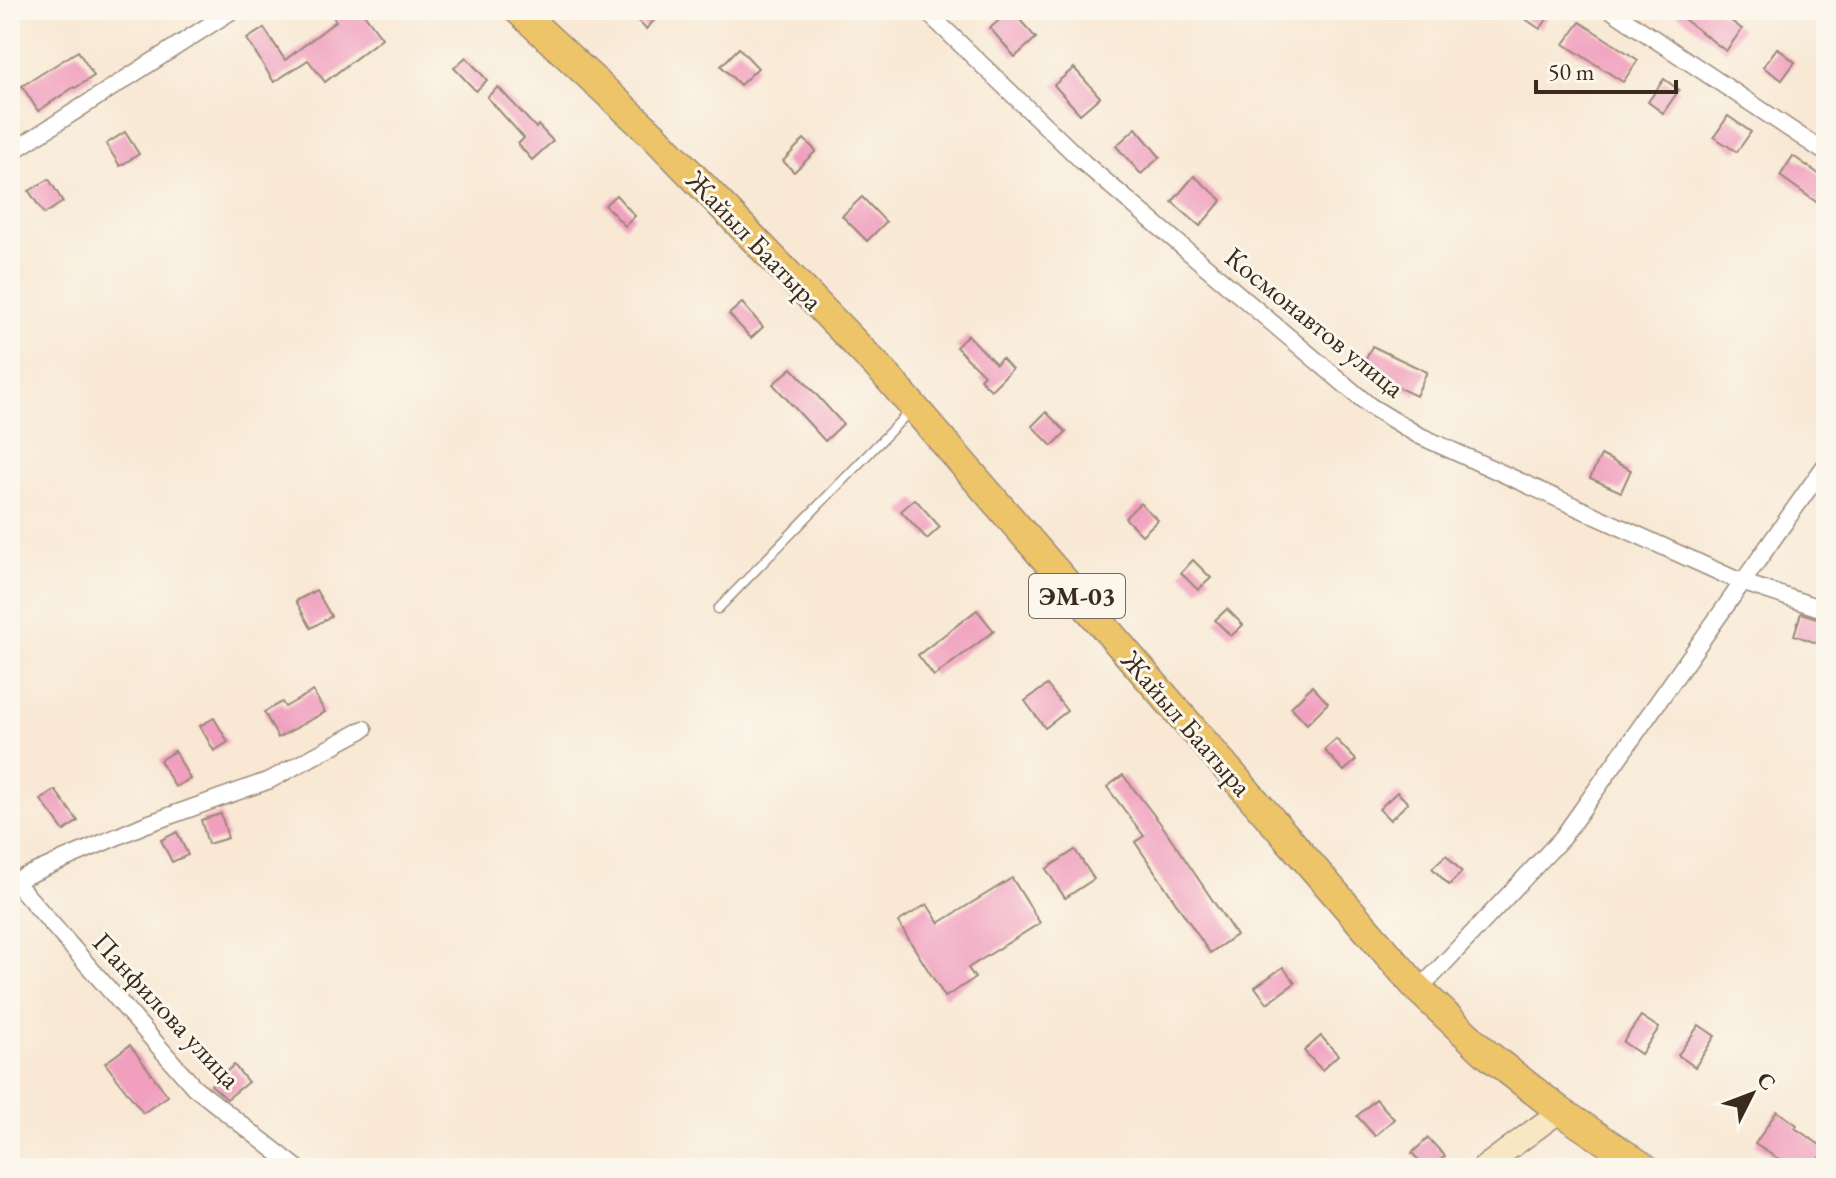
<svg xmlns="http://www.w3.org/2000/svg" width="1836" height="1178" font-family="'EB Garamond',serif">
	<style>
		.building { fill: #f09fbe }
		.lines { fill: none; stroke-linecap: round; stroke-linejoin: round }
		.lane-casing { stroke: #9a8979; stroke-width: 11 }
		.street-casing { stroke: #9a8979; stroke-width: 19 }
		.secondary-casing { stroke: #9a8979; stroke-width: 25 }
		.highway-casing { stroke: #9a8979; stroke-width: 31 }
		.lane { stroke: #fff; stroke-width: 8 }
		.street { stroke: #fff; stroke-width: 16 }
		.secondary { stroke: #f8e7c3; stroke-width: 22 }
		.highway { stroke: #eec469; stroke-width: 28 }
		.labels { text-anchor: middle; stroke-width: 6; stroke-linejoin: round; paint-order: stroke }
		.shield { fill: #fbf7ec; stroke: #75685c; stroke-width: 2 }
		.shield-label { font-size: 26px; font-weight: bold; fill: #3b2a1e }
		.street-label { font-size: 28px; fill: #3b2a1e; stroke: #fbf7ec }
	</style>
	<rect width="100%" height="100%" fill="#fbf7ec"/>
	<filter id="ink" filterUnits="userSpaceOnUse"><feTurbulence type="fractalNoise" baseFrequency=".0125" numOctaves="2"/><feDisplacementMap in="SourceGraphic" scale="16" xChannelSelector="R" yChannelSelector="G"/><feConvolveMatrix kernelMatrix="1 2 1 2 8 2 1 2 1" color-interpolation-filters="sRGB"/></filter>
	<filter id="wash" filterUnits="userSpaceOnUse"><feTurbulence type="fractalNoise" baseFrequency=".006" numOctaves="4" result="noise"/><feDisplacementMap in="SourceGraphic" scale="32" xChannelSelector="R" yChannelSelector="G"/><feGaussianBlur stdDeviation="1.8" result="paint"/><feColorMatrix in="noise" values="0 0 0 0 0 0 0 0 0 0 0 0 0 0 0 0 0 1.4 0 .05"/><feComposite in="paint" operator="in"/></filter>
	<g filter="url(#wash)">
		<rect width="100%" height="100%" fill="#f8e8d4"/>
		<g id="blocks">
			<g class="building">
				<path d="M 328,10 L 361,10 L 382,38 L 325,82 L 308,60 L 274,82 L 247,39 L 264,28 L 285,60 L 336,21 Z"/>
				<path d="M 627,10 L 664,10 L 646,29 Z"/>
				<path d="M 1011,10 L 1036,38 L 1015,57 L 990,28 Z"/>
				<path d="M 1512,10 L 1554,10 L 1540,29 Z"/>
				<path d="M 1672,10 L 1716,10 L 1742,29 L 1726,51 Z"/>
				<path d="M 1580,22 L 1638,60 L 1623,82 L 1564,44 Z"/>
				<path d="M 739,48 L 758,68 L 740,85 L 721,66 Z"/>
				<path d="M 1777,48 L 1795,62 L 1782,80 L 1763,67 Z"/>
				<path d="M 78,51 L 94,76 L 75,88 L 74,87 L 38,111 L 22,86 Z"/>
				<path d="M 466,57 L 487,80 L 476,91 L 454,68 Z"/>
				<path d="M 1074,68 L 1100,97 L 1080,114 L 1054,85 Z"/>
				<path d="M 1664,79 L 1679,90 L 1663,113 L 1648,102 Z"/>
				<path d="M 498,87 L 536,128 L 538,125 L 553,141 L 532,160 L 518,144 L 524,138 L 487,97 Z"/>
				<path d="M 1728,116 L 1751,132 L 1737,152 L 1714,137 Z"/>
				<path d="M 1136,128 L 1160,157 L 1141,174 L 1116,146 Z"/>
				<path d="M 125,132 L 139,154 L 120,166 L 106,144 Z"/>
				<path d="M 804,139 L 816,151 L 794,172 L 783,161 Z"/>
				<path d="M 1793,156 L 1826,179 L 1826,209 L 1780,176 Z"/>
				<path d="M 1194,176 L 1222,200 L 1200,226 L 1172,202 Z"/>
				<path d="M 49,179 L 63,202 L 44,214 L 29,191 Z"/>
				<path d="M 616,195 L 635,216 L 625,226 L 605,205 Z"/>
				<path d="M 862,197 L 886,222 L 867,241 L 842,216 Z"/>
				<path d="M 742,303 L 763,327 L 751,338 L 729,314 Z"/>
				<path d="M 968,335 L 996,364 L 1002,358 L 1012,369 L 991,390 L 980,379 L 984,375 L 956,347 Z"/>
				<path d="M 1372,346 L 1427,372 L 1416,396 L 1361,370 Z"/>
				<path d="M 792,368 L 843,424 L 825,441 L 773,384 Z"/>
				<path d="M 1046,412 L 1066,432 L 1052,446 L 1032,426 Z"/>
				<path d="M 1601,455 L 1631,470 L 1621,492 L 1590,478 Z"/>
				<path d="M 915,499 L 940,527 L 927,539 L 901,511 Z"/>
				<path d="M 1140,503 L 1158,520 L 1142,535 L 1125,518 Z"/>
				<path d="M 1193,560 L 1211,578 L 1198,590 L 1181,573 Z"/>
				<path d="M 316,590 L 331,616 L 311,628 L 296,601 Z"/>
				<path d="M 1227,609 L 1243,625 L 1231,636 L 1215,620 Z"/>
				<path d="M 977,610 L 994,631 L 934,676 L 918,655 Z"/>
				<path d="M 1801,613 L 1826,621 L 1826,633 L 1822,645 L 1794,635 Z"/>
				<path d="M 1047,685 L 1067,711 L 1045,728 L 1025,701 Z"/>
				<path d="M 1312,686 L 1328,703 L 1307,724 L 1291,707 Z"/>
				<path d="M 313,691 L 325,712 L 278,738 L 264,712 L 282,702 L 285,707 Z"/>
				<path d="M 214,718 L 228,742 L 214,751 L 200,726 Z"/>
				<path d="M 1336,739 L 1356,760 L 1344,771 L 1324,750 Z"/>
				<path d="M 175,751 L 190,779 L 175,787 L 160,760 Z"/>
				<path d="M 1123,775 L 1164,828 L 1236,935 L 1210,953 L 1135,842 L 1144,836 L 1107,787 Z"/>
				<path d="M 55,790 L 78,821 L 64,831 L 41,800 Z"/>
				<path d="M 1397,792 L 1408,803 L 1390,820 L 1379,809 Z"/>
				<path d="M 221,814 L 228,838 L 208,844 L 201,820 Z"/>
				<path d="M 177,832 L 188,855 L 172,862 L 161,840 Z"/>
				<path d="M 1075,850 L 1094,879 L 1065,898 L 1046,869 Z"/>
				<path d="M 1446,855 L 1462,872 L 1449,885 L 1432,868 Z"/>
				<path d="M 1012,878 L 1040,923 L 968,968 L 975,978 L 945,997 L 898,922 L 927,904 L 939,923 Z"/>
				<path d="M 1283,967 L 1295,983 L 1267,1003 L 1255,987 Z"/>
				<path d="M 1641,1016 L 1659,1028 L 1641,1054 L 1623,1042 Z"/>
				<path d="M 1699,1025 L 1715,1036 L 1695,1067 L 1678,1055 Z"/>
				<path d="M 1321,1036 L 1338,1055 L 1322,1070 L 1304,1051 Z"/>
				<path d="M 130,1045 L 168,1096 L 143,1113 L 105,1063 Z"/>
				<path d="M 234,1065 L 248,1082 L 227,1099 L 211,1085 Z"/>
				<path d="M 1376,1099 L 1394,1119 L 1375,1136 L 1357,1116 Z"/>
				<path d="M 1777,1111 L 1797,1125 L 1795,1128 L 1826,1149 L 1813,1168 L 1792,1168 L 1755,1144 Z"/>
				<path d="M 1428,1138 L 1445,1156 L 1432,1168 L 1426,1168 L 1412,1153 Z"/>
			</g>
		</g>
	</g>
	<g filter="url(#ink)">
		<use href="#blocks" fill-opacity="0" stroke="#9a8979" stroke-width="2"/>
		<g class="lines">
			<defs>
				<path id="lane" d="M 718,609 L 910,411"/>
				<g id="street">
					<path d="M 925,10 L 1084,163 L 1370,406 L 1418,435 L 1741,582 L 1826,610"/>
					<path d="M 1611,10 L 1826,153"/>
					<path d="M 10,153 L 233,10"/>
					<path d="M 10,876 L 194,1087 L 297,1168"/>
					<path d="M 14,881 L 144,825 L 270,780 L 364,729"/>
					<path d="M 1419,990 L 1562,838 L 1826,464"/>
				</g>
				<path id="secondary" d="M 1483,1168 L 1560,1111"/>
				<path id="highway" d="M 518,10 L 654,136 L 885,374 L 1419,990 L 1487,1054 L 1560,1111 L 1645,1168"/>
			</defs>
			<use href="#lane" class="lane-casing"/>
			<use href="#street" class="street-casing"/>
			<use href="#secondary" class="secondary-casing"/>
			<use href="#highway" class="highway-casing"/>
			<use href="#lane" class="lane"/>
			<use href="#street" class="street"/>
			<use href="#secondary" class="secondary"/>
			<use href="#highway" class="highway"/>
		</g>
	</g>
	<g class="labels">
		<rect class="shield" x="1029" y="574" width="96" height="44" rx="6"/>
		<g class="shield-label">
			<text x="1077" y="605">ЭМ-03</text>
		</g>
		<g class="street-label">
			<text transform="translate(755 240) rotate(46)" y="10">Жайыл Баатыра</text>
			<text transform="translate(1315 322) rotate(39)" y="10">Космонавтов улица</text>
			<text transform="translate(1187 723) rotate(49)" y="10">Жайыл Баатыра</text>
			<text transform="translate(167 1010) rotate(47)" y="10">Панфилова улица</text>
		</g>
	</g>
	<rect width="1836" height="1178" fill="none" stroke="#fbf7ec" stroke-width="40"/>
	<g transform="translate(1752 1094) rotate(48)" stroke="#fbf7ec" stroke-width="6" paint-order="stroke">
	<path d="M0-6L14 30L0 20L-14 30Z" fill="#3b2a1e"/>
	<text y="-12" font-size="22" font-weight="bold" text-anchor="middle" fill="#3b2a1e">С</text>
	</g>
	<path d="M1536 80v12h140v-12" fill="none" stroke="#3b2a1e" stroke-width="4"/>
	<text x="1548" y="80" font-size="24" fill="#3b2a1e" stroke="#fbf7ec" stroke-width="6" paint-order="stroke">50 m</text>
</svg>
